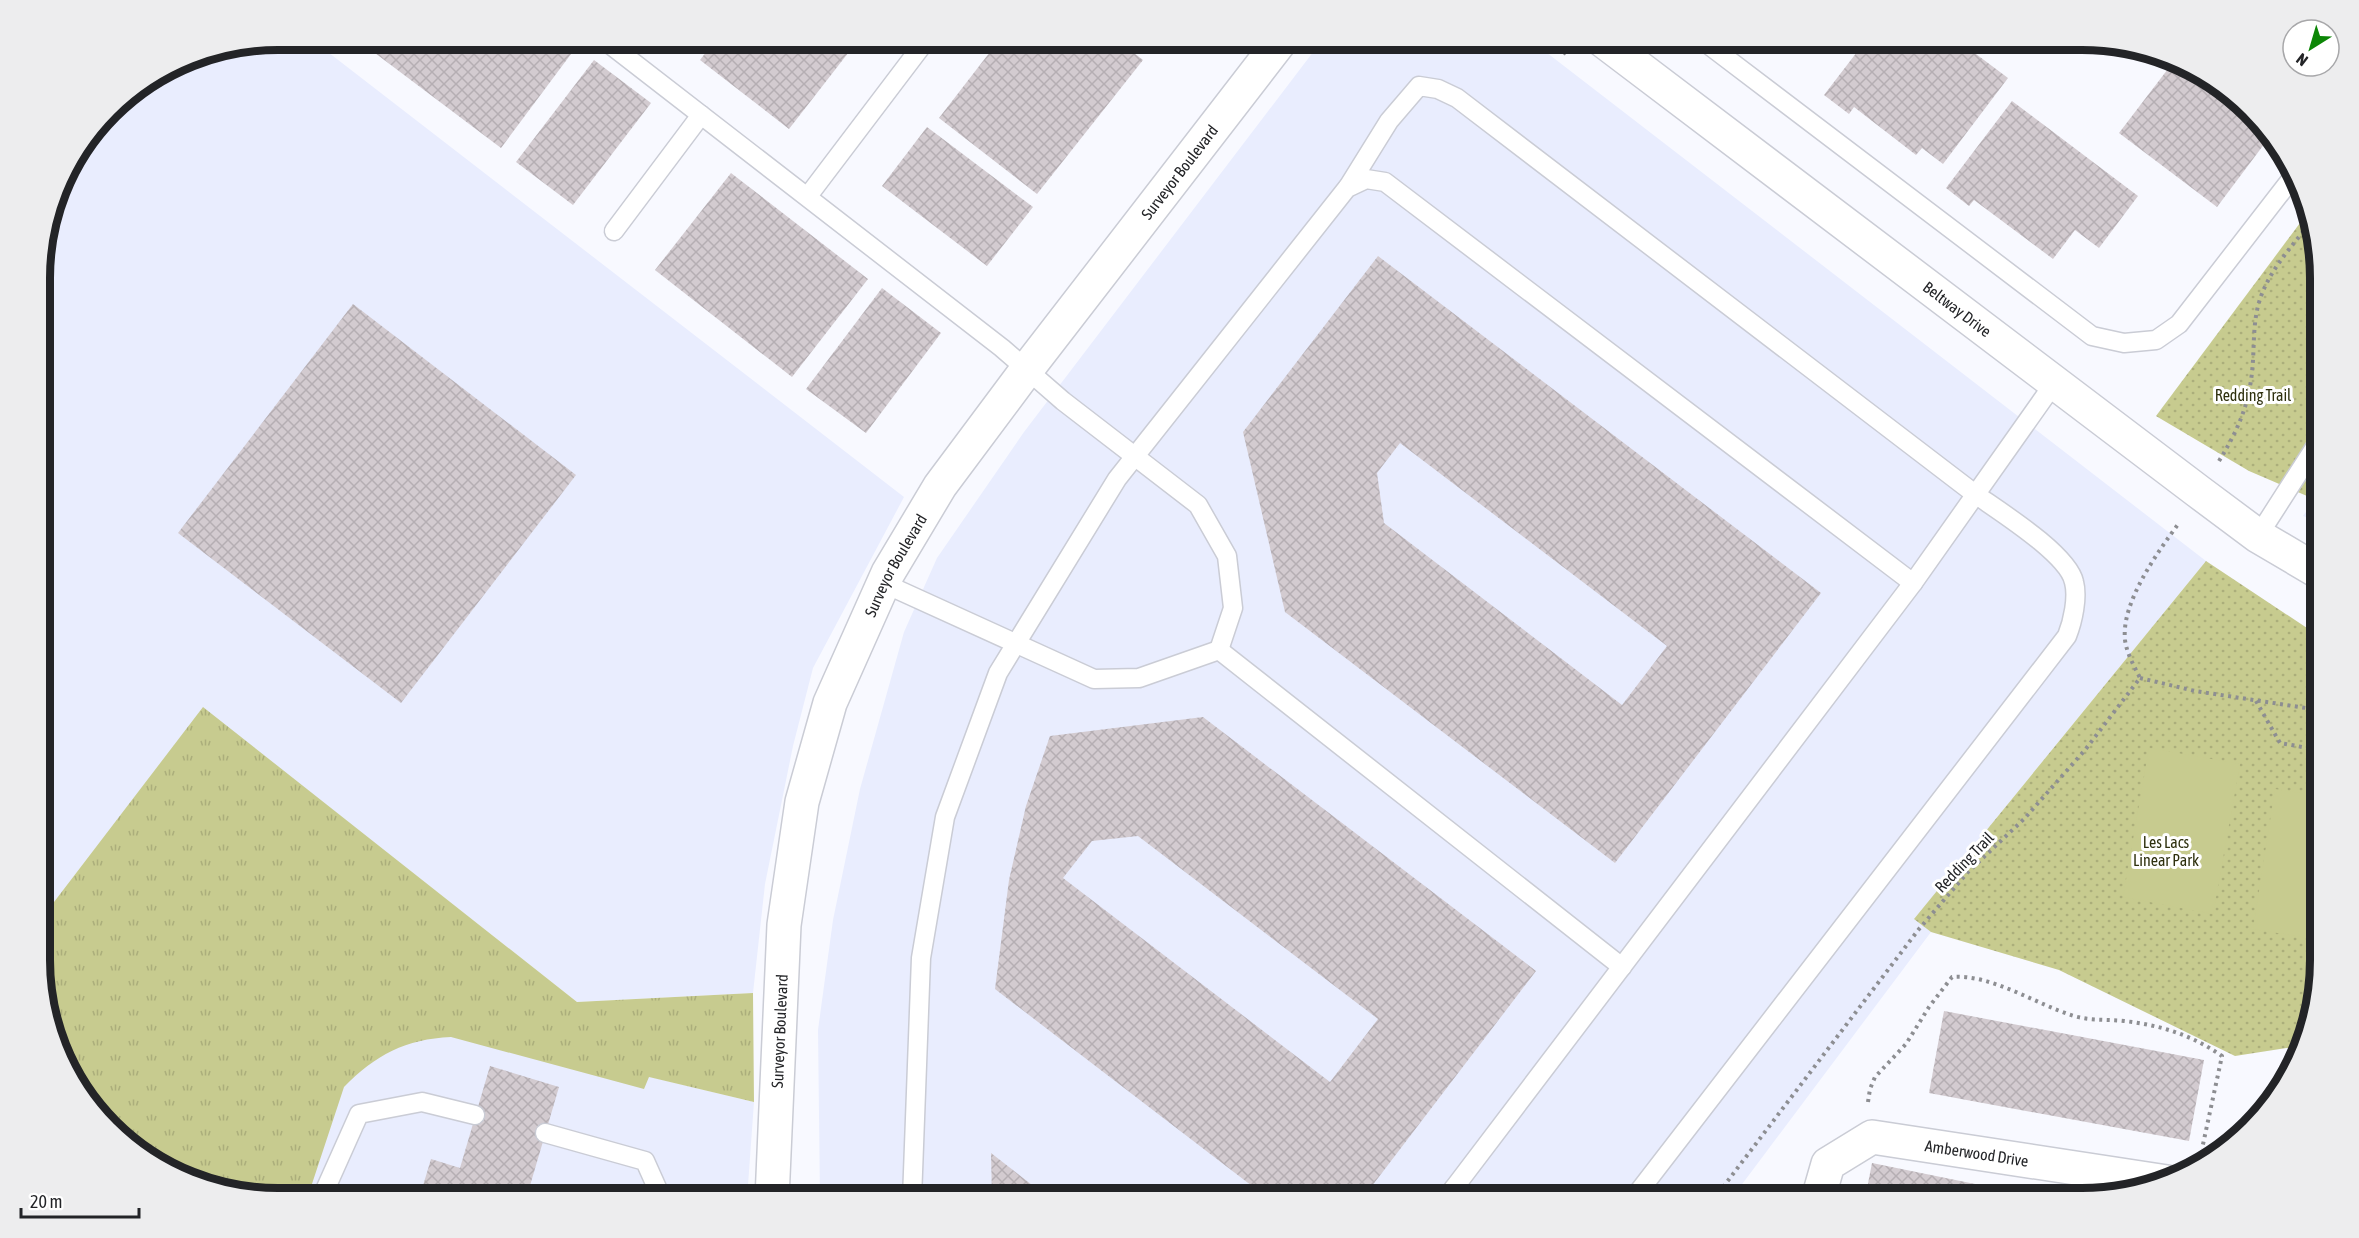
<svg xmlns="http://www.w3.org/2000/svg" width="2359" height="1238" font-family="'Asap Condensed',sans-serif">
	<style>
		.built { fill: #e9edfe }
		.grass { fill: url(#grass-tufts) }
		.park { fill: url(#park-dots) }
		.pitch { fill: #c7cb8f }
		.building { fill: url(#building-cross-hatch); fill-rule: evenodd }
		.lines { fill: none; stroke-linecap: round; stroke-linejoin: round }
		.lane-casing { stroke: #caccd5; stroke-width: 21 }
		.street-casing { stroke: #caccd5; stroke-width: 36 }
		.secondary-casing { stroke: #caccd5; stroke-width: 36 }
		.path { stroke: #8d8e92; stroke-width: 4; stroke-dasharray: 3 4.5; stroke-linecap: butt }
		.lane { stroke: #fff; stroke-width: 18 }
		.street { stroke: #fff; stroke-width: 33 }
		.secondary { stroke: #fff; stroke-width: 33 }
		.labels { text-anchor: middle; stroke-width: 6; stroke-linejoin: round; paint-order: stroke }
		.street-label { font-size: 16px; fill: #232427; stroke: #fff }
		.park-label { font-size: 16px; fill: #2e300e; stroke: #fff }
		.rim { fill: none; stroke: #232427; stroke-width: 8 }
	</style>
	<defs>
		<pattern id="grass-tufts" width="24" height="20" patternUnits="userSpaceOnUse" patternTransform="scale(1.5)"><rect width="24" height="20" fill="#c7cb8f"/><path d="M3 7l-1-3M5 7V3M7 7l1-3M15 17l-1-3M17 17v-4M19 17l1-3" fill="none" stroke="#abae7b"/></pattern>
		<pattern id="park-dots" width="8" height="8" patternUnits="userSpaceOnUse" patternTransform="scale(1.5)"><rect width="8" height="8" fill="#c7cb8f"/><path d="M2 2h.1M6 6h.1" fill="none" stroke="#abae7b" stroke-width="1.8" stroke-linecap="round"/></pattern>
		<pattern id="building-cross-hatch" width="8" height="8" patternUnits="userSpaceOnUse" patternTransform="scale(1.5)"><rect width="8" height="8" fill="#d3cbd0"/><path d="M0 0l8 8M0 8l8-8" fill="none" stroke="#b5aeb3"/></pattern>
	</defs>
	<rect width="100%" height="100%" fill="#f8f9ff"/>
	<g class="built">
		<path d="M 277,39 L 311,39 L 904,497 L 813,668 L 793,746 L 765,884 L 753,993 L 577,1002 L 203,708 L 41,919 L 40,261 L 64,172 L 120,98 L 186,57 Z"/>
		<path d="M 1323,39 L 1529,39 L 2206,561 L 1915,918 L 1931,932 L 1731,1199 L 820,1199 L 818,1030 L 833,920 L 860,789 L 904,632 L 937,558 L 1024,432 Z"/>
		<path d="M 2319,494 L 2319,522 L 2303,516 Z"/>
		<path d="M 351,1005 L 754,1102 L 747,1199 L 277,1199 Z"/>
	</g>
	<path class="grass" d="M 203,707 L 577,1002 L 753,993 L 754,1102 L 649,1077 L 644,1089 L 451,1037 C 406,1039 375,1055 344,1087 L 307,1199 L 277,1199 L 172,1174 L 120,1140 L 79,1093 L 41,992 L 41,919 Z"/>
	<g class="park">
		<path d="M 2306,215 L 2318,247 L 2319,494 L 2314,499 L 2249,471 L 2156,416 Z"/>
		<path d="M 2206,561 L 2319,636 L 2320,961 L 2300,1046 L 2235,1056 L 2059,970 L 1931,932 L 1914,919 Z"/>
	</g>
	<g class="pitch">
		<path d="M 2149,748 L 2240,764 L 2213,914 L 2123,897 Z"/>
		<path d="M 2275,789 L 2320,796 L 2320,940 L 2253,929 Z"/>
	</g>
	<g class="building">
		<path d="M 361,39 L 559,39 L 574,50 L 501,148 L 359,41 Z"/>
		<path d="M 716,39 L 859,39 L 789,129 L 700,60 Z"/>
		<path d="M 1000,39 L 1116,39 L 1143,60 L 1037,194 L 939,118 Z"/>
		<path d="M 1867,39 L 1956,39 L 2008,78 L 1943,164 L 1922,148 L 1916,155 L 1854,107 L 1849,114 L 1824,95 Z"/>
		<path d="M 594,60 L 651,103 L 573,205 L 516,162 Z"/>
		<path d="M 2174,61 L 2187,64 L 2239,98 L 2271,135 L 2217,207 L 2119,133 Z"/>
		<path d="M 2012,101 L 2138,196 L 2099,248 L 2075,230 L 2053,259 L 1974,200 L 1969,206 L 1946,188 Z"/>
		<path d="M 927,127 L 1033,207 L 987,266 L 882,186 Z"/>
		<path d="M 731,173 L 868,279 L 792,377 L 655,270 Z"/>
		<path d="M 1378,256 L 1821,593 L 1615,863 L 1285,612 L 1243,432 ZM 1400,443 L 1667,646 L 1622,705 L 1384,523 L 1377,473 Z"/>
		<path d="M 882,288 L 941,333 L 866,433 L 806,389 Z"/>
		<path d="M 353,304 L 576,475 L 401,703 L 178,533 Z"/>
		<path d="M 1203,717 L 1536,971 L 1362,1199 L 1269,1199 L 995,989 L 1009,880 L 1026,806 L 1050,736 ZM 1138,836 L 1378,1019 L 1330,1082 L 1063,878 L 1092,841 Z"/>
		<path d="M 1944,1011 L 2204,1060 L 2189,1141 L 1929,1093 Z"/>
		<path d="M 490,1066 L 559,1087 L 529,1189 L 553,1196 L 553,1199 L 419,1199 L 431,1159 L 460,1168 Z"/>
		<path d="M 991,1153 L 1050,1199 L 992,1199 Z"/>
		<path d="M 1872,1163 L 2039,1197 L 2038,1199 L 1865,1199 Z"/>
	</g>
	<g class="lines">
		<defs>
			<g id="lane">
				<path d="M 603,39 L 1002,348 L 1063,401 L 1198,505 L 1227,556 L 1233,608 L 1219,650"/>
				<path d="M 1701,39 L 2092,336 L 2124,343 L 2156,340 L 2179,324 L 2292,178"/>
				<path d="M 1348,187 L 1389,121 L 1419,86 L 1438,89 L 1457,98 L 1975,494 C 1999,511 2068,554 2074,582 C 2078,597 2073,621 2067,636 L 1633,1199"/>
				<path d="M 808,196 L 927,39"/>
				<path d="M 614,231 L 701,115"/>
				<path d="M 2258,536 L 2319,441"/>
				<path d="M 883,583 L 1094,679 L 1139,678 L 1219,650 L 1622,967"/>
				<path d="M 545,1133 L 645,1161 L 662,1199"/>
				<path d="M 1454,1188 L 1913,583"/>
				<path d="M 321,1199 L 359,1114 L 422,1102 L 475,1115"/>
				<path d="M 912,1199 L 921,958 L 945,817 L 998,673 L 1117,479 L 1347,188 L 1366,179 L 1385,182 L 1913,583 L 2055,382"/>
				<path d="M 1446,1199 L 1454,1188 L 1468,1199"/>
			</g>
			<g id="street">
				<path id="s1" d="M 772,1199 L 784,925 L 802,802 L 830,703 L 888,573 L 940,486 L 1028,368 L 1282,39"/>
				<path id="s2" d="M 1818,1199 L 1828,1164 L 1872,1137 L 2167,1182"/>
			</g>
			<g id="secondary">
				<path id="s3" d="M 1601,39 L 2199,492 L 2258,536 L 2319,572"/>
			</g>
		</defs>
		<use href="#lane" class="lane-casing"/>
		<use href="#street" class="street-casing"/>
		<use href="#secondary" class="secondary-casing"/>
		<g class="path">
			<path d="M 1546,39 L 1566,54"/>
			<path d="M 2219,461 C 2235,435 2247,410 2251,380 C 2255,355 2252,330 2258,306 C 2266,274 2290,249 2309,224"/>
			<path d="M 2307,608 L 2319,616"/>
			<path d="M 2140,678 L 2195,691 L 2319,710"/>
			<path d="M 2256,701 L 2280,743 L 2319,750"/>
			<path d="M 1868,1102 L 1870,1089 L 1875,1077 L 1906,1044 L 1929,1007 L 1952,977 C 1992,974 2035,1004 2074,1016 C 2091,1021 2106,1019 2124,1021 C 2160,1025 2192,1035 2222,1056 L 2202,1149"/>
			<path d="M 1714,1199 L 1919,929 L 1968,872 L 2024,819 L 2085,750 L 2140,678 C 2134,666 2127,654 2125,640 C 2121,602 2158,552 2179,523"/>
		</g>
		<use href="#lane" class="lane"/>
		<use href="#street" class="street"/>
		<use href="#secondary" class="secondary"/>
	</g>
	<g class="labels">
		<g class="street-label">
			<text dy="6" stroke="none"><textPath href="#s1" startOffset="1140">Surveyor Boulevard</textPath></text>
			<text dy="6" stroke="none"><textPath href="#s3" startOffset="447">Beltway Drive</textPath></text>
			<text dy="6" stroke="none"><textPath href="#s1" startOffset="654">Surveyor Boulevard</textPath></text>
			<text transform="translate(1964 862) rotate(-46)" y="6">Redding Trail</text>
			<text dy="6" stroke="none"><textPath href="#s1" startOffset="168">Surveyor Boulevard</textPath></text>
			<text dy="6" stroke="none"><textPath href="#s2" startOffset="194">Amberwood Drive</textPath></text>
		</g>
		<g class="park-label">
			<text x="2253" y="401">Redding Trail</text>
			<text x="2166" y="848">Les Lacs<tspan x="2166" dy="18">Linear Park</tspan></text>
		</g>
	</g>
	<path d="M0 0H2359V1238H0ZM278 50H2082A228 228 0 0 1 2310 278V960A228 228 0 0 1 2082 1188H278A228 228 0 0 1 50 960V278A228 228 0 0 1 278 50Z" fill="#ededee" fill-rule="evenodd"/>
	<path class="rim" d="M278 50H2082A228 228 0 0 1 2310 278V960A228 228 0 0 1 2082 1188H278A228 228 0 0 1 50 960V278A228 228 0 0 1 278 50Z"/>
	<g transform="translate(2311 48) rotate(217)"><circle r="28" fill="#ffffff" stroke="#a7a7a9" stroke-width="1.5"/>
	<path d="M0-4.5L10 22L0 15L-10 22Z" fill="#0c8606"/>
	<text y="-9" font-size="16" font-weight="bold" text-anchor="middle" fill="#232427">N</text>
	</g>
	<path d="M21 1208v9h118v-9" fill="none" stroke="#232427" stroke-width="3"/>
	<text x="30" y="1208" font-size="18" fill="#232427" stroke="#ffffff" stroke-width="4.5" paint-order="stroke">20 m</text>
</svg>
